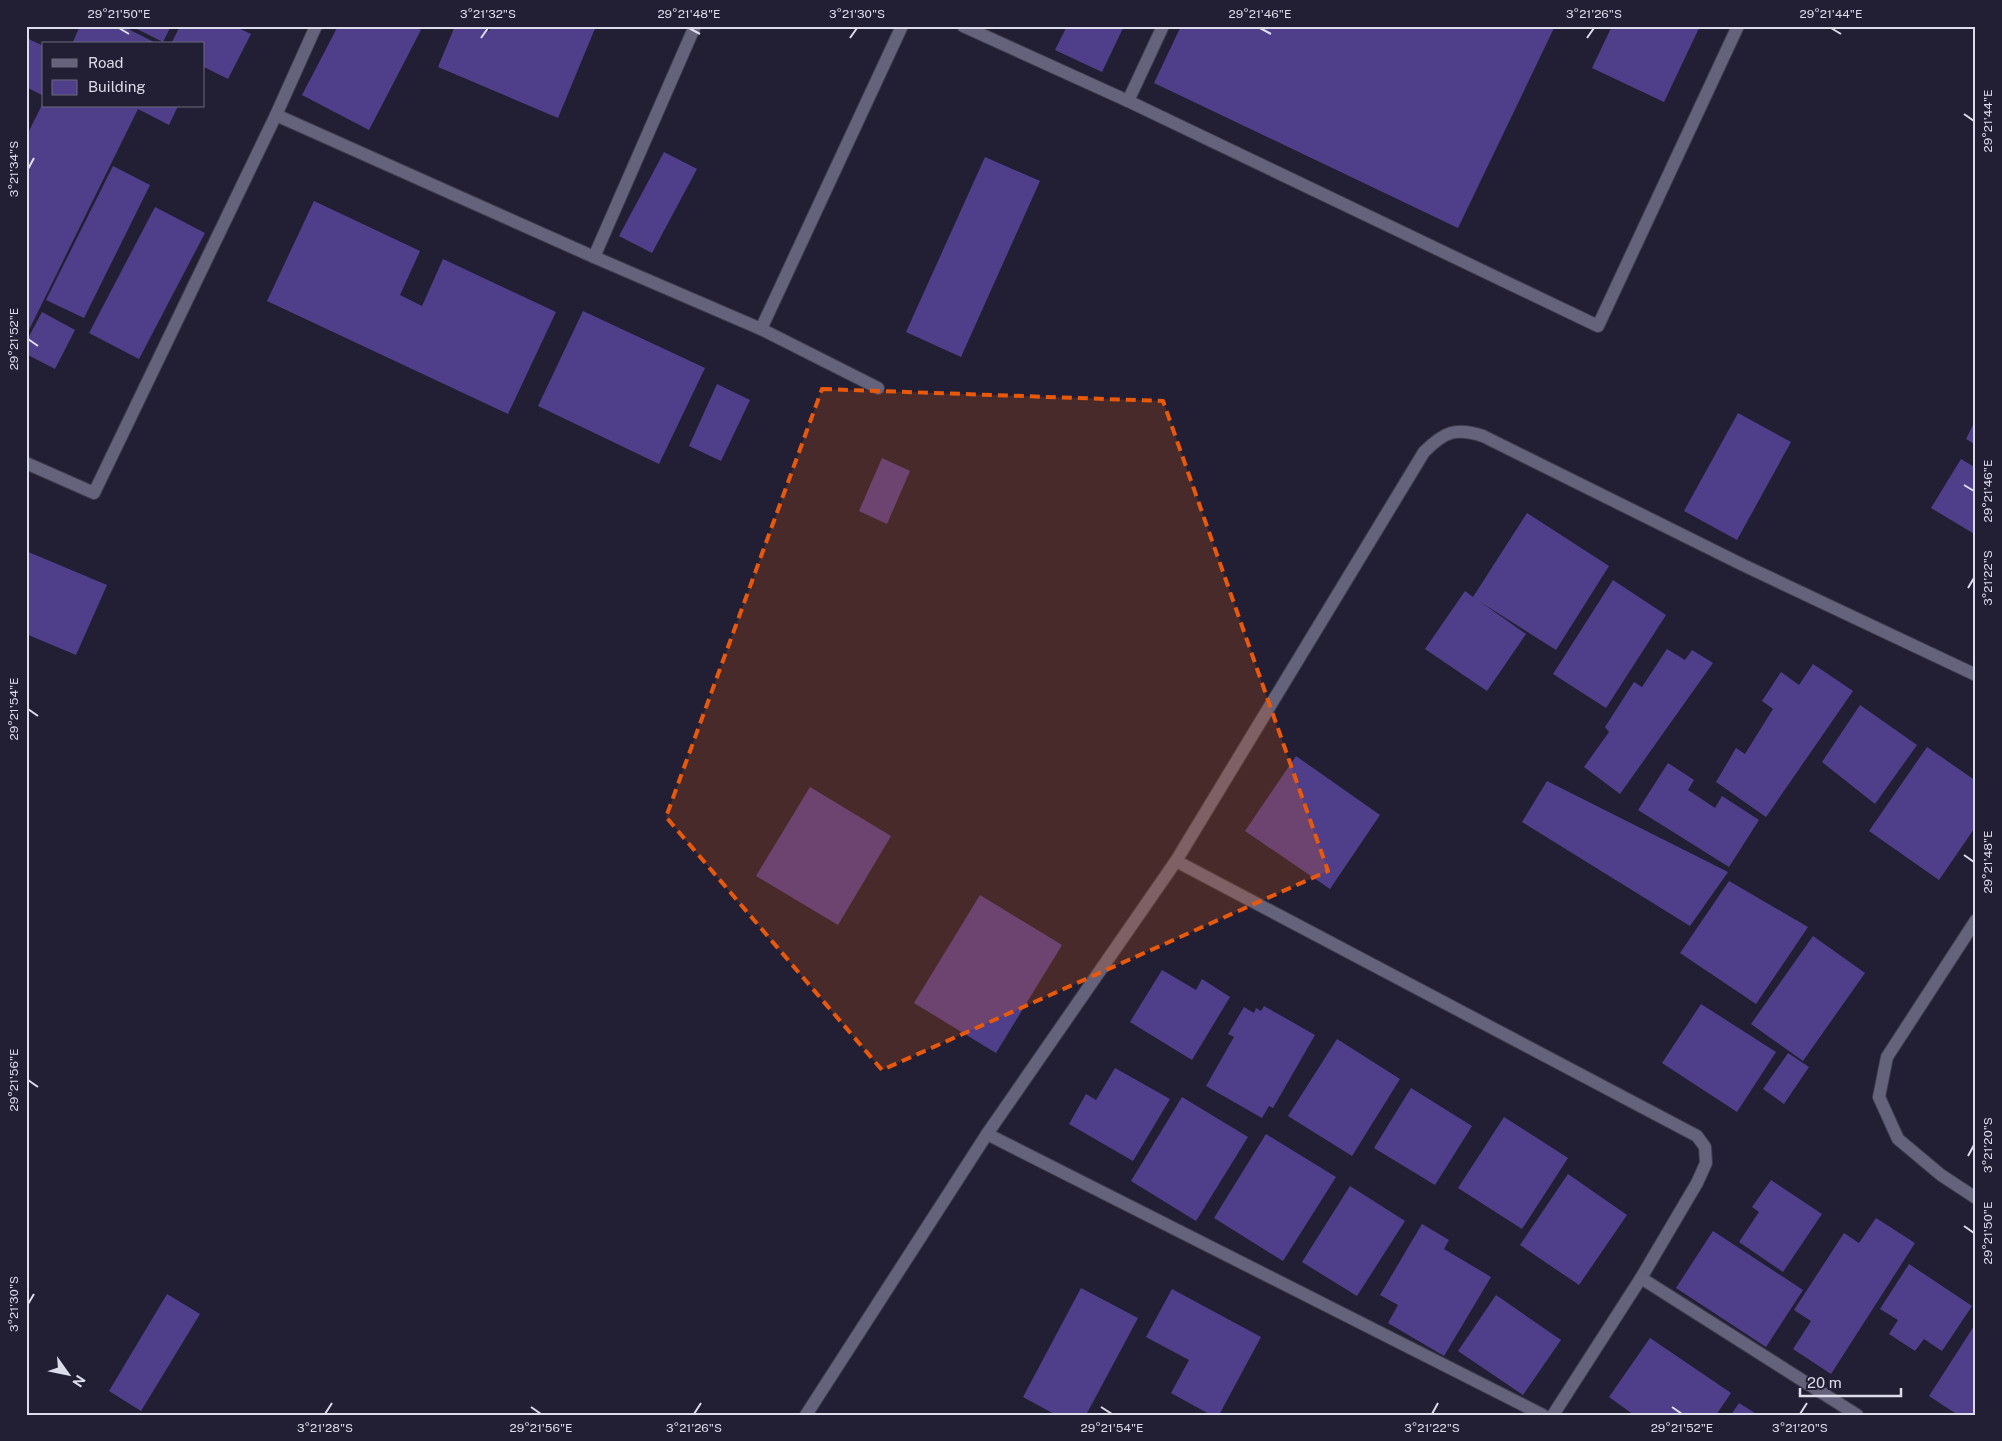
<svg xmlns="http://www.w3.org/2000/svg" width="2002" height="1441" font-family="'Public Sans',sans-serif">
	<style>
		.building { fill: #4f3f8a }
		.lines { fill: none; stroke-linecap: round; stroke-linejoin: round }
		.minor-casing { stroke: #3e3b4d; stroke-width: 14 }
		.minor { stroke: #65627c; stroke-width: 12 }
		.marked { fill: #e8590c; fill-opacity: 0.2; stroke: #e8590c; stroke-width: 4; stroke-dasharray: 10 6; stroke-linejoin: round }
		.ticks { fill: none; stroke: #dddceb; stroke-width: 2 }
		.neatline { fill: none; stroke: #dddceb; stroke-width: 2 }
		.ticks-label { font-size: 12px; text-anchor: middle; fill: #dddceb }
	</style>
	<rect width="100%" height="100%" fill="#221f34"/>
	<g class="building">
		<path d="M 80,26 L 122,26 L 158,44 L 72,44 Z"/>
		<path d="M 131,26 L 171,26 L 163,42 Z"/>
		<path d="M 180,26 L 234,26 L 251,34 L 228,79 L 204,67 L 204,44 L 171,44 Z"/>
		<path d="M 338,26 L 413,26 L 421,30 L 369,130 L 302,95 Z"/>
		<path d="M 455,26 L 477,26 L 489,31 L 492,26 L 596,26 L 558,118 L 438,67 Z"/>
		<path d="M 1067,26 L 1124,26 L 1102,72 L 1055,50 Z"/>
		<path d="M 1181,26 L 1555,26 L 1458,228 L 1154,83 Z"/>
		<path d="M 1612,26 L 1700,26 L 1664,102 L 1592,68 Z"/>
		<path d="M 26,38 L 44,46 L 44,96 L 26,87 Z"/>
		<path d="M 44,101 L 44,106 L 178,106 L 169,125 L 138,109 L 26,336 L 26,137 Z"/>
		<path d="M 664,152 L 697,169 L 652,253 L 619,236 Z"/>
		<path d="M 985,157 L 1040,181 L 961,357 L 906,332 Z"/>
		<path d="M 113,166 L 150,185 L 84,318 L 46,300 Z"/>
		<path d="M 314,201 L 420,251 L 400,295 L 422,306 L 443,259 L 556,312 L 508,414 L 267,301 Z"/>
		<path d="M 155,207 L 205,233 L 139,359 L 89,333 Z"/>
		<path d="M 583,311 L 705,368 L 659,464 L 538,406 Z"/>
		<path d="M 42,312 L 75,330 L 55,369 L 26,354 L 26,342 Z"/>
		<path d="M 717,384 L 750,400 L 721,461 L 689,446 Z"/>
		<path d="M 1738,413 L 1791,442 L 1737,540 L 1684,511 Z"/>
		<path d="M 1976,419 L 1976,445 L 1966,439 Z"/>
		<path d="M 882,458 L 910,471 L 887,524 L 859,511 Z"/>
		<path d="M 1961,459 L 1976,468 L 1976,535 L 1931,508 Z"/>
		<path d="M 1527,513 L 1609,566 L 1556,650 L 1479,601 L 1526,634 L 1487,691 L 1425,649 L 1465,591 L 1473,597 Z"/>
		<path d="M 26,551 L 107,585 L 76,655 L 26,634 Z"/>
		<path d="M 1613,580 L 1666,615 L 1606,708 L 1553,674 Z"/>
		<path d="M 1667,649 L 1685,660 L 1692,650 L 1713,663 L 1620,794 L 1584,767 L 1609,732 L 1605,727 L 1634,682 L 1642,687 Z"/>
		<path d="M 1813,664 L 1853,691 L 1766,817 L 1716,782 L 1736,748 L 1745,754 L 1773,709 L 1762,701 L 1781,672 L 1799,685 Z"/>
		<path d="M 1860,705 L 1917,745 L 1875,804 L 1822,762 Z"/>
		<path d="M 1927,747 L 1976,781 L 1976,826 L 1939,880 L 1869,831 Z"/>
		<path d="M 1296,756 L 1380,815 L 1330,889 L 1245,831 Z"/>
		<path d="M 1668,763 L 1694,780 L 1688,790 L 1715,808 L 1722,796 L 1759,820 L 1729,867 L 1638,810 Z"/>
		<path d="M 1547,781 L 1728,872 L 1690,926 L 1522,822 Z"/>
		<path d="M 810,787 L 891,836 L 838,925 L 756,876 Z"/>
		<path d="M 1729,881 L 1808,927 L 1756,1004 L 1680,953 Z"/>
		<path d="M 980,895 L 1062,945 L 996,1053 L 914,1003 Z"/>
		<path d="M 1813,936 L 1865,973 L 1803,1061 L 1751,1024 Z"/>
		<path d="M 1162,970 L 1196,990 L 1202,979 L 1230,997 L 1192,1060 L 1130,1022 Z"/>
		<path d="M 1701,1004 L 1776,1052 L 1737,1112 L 1662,1063 Z"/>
		<path d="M 1264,1006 L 1315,1035 L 1273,1108 L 1269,1106 L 1262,1118 L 1206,1086 L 1234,1037 L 1228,1034 L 1244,1007 L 1254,1013 L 1256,1008 L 1261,1011 Z"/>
		<path d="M 1337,1039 L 1400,1079 L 1352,1156 L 1288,1116 Z"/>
		<path d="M 1788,1053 L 1809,1067 L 1784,1104 L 1763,1089 Z"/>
		<path d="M 1115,1068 L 1170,1099 L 1133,1161 L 1069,1124 L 1086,1094 L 1096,1100 Z"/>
		<path d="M 1411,1088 L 1472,1126 L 1435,1185 L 1374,1148 Z"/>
		<path d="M 1182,1097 L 1248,1137 L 1196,1221 L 1131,1181 Z"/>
		<path d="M 1504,1117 L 1568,1158 L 1522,1229 L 1458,1188 Z"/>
		<path d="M 1266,1134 L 1336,1177 L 1283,1261 L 1214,1218 Z"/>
		<path d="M 1568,1174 L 1627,1215 L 1579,1285 L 1520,1245 Z"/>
		<path d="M 1771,1180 L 1822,1214 L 1783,1272 L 1739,1242 L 1759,1212 L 1752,1207 Z"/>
		<path d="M 1350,1186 L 1405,1221 L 1357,1296 L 1302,1262 Z"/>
		<path d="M 1876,1218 L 1915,1243 L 1831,1374 L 1793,1349 L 1811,1321 L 1794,1310 L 1844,1233 L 1859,1243 Z"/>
		<path d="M 1422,1224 L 1449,1240 L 1444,1249 L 1491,1277 L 1444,1356 L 1388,1323 L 1398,1305 L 1380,1295 Z"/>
		<path d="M 1713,1231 L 1803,1290 L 1766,1347 L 1676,1288 Z"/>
		<path d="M 1909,1264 L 1972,1306 L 1942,1351 L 1924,1339 L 1915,1351 L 1889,1334 L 1898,1320 L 1880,1309 Z"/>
		<path d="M 1081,1288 L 1138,1318 L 1086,1415 L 1056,1415 L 1023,1397 Z"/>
		<path d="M 1172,1289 L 1261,1337 L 1219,1415 L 1211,1415 L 1171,1393 L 1189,1360 L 1146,1337 Z"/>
		<path d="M 167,1294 L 200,1314 L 141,1411 L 109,1391 Z"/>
		<path d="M 1496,1295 L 1561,1340 L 1523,1395 L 1458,1351 Z"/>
		<path d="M 1976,1323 L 1976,1415 L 1958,1415 L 1929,1396 Z"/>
		<path d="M 1650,1338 L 1731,1393 L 1716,1415 L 1634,1415 L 1609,1397 Z"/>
		<path d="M 1739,1403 L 1758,1415 L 1731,1415 Z"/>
	</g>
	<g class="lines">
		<defs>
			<g id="minor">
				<path d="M 316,26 L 276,115 L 594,257"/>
				<path d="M 695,26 L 594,257 L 761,329 L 902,26"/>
				<path d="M 963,26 L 1128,101 L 1598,326 L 1738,26"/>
				<path d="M 1128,101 L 1163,26"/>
				<path d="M 761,329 L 878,388"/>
				<path d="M 26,463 L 94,493 L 276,115"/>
				<path d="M 1176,861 L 1697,1136 L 1705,1147 L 1706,1163 L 1697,1183 L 1641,1278 L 1553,1415"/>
				<path d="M 1976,920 L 1887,1057 L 1879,1097 L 1898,1139 L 1941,1175 L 1976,1198"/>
				<path d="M 987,1134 L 1543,1415"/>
				<path d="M 1641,1278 L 1857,1415"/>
				<path d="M 806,1415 L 987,1134 L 1176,861 L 1424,452 C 1444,432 1455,427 1483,436 L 1743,565 L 1976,675"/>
			</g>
		</defs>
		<use href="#minor" class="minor-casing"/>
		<use href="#minor" class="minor"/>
	</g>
	<path class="marked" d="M 822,389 L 1163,401 L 1328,871 L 882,1070 L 666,817 Z"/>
	<path class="ticks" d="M 119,28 L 129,34M 689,28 L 700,34M 1260,28 L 1271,34M 1831,28 L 1841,34M 481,38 L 488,28M 850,38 L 857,28M 1587,38 L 1594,28M 1964,114 L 1974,121M 28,169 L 34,158M 28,339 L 38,346M 1964,485 L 1974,491M 1968,588 L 1974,578M 28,709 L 38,716M 1964,855 L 1974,862M 28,1080 L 38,1087M 1968,1156 L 1974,1145M 1964,1226 L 1974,1233M 28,1304 L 34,1294M 531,1407 L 541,1414M 1101,1407 L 1112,1414M 1672,1407 L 1682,1414M 325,1414 L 332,1403M 694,1414 L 701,1403M 1432,1414 L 1438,1403M 1800,1414 L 1807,1403"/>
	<rect width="2002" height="1441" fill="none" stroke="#221f34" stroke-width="55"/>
	<rect x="42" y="42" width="162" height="65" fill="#221f34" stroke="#6d6b7d"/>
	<rect x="52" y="59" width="25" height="8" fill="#65627c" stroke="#6d6b7d"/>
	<text x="88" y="68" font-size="15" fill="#dddceb">Road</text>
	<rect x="52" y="80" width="25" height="15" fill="#4f3f8a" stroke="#6d6b7d"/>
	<text x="88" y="92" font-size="15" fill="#dddceb">Building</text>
	<g transform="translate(68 1374) rotate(123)" stroke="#221f34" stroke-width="4" paint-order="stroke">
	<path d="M0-4L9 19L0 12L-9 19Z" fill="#dddceb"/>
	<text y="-8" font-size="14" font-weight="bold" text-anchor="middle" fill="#dddceb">N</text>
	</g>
	<path d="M1800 1388v8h101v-8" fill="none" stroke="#dddceb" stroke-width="2.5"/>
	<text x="1807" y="1388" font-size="15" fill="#dddceb" stroke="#221f34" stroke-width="4" paint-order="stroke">20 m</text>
	<rect x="28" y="28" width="1946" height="1386" class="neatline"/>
	<g class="ticks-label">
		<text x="119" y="18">29°21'50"E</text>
		<text x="488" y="18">3°21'32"S</text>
		<text x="689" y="18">29°21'48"E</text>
		<text x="857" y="18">3°21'30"S</text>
		<text x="1260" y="18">29°21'46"E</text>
		<text x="1594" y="18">3°21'26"S</text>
		<text x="1831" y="18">29°21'44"E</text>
		<text transform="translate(1988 121) rotate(-90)" y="4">29°21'44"E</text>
		<text transform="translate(14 169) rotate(-90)" y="4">3°21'34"S</text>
		<text transform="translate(14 339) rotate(-90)" y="4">29°21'52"E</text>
		<text transform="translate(1988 491) rotate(-90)" y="4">29°21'46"E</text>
		<text transform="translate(1988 578) rotate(-90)" y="4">3°21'22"S</text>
		<text transform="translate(14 709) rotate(-90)" y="4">29°21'54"E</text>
		<text transform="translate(1988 862) rotate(-90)" y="4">29°21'48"E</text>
		<text transform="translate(14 1080) rotate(-90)" y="4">29°21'56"E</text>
		<text transform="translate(1988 1145) rotate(-90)" y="4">3°21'20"S</text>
		<text transform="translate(1988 1233) rotate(-90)" y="4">29°21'50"E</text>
		<text transform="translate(14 1304) rotate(-90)" y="4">3°21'30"S</text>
		<text x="325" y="1432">3°21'28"S</text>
		<text x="541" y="1432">29°21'56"E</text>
		<text x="694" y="1432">3°21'26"S</text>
		<text x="1112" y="1432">29°21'54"E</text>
		<text x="1432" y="1432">3°21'22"S</text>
		<text x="1682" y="1432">29°21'52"E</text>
		<text x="1800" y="1432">3°21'20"S</text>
	</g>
</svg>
